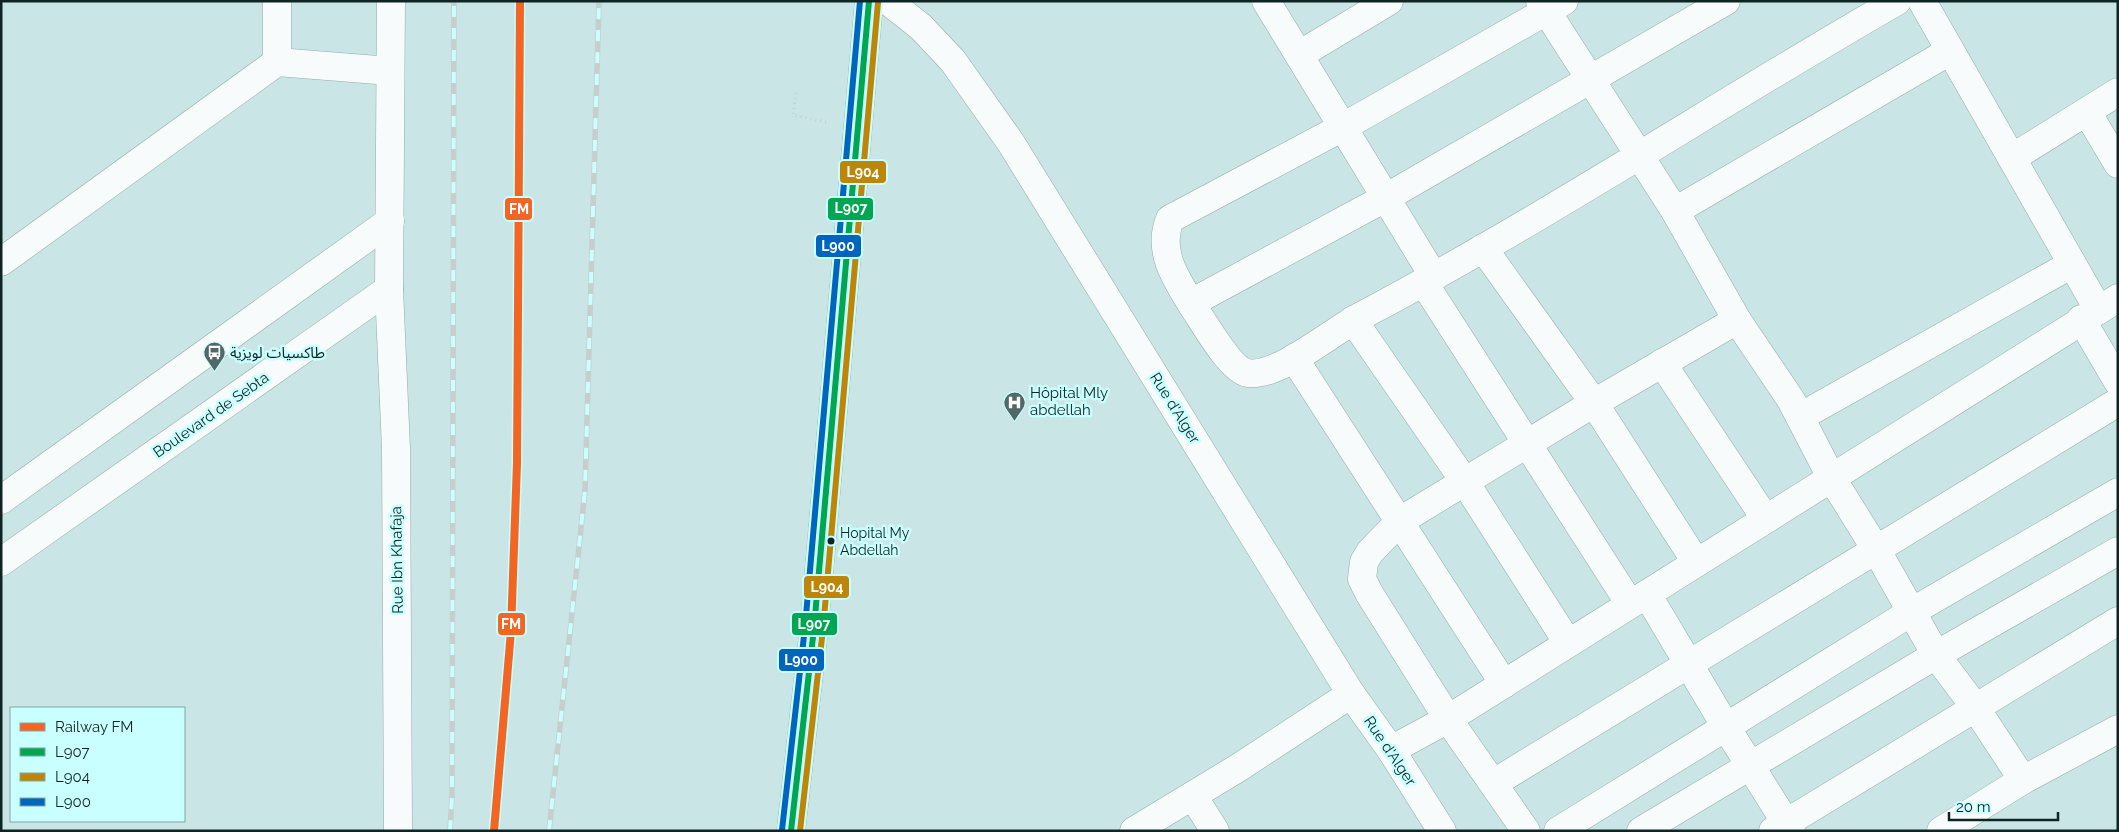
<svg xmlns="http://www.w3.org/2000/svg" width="2119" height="832" font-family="Raleway,'Noto Sans Arabic',sans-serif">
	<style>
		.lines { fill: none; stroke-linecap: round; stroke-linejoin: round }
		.minor-casing { stroke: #95abab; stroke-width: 29 }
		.major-casing { stroke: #97b4b4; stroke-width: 29 }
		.path { stroke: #c7d0d0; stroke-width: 3; stroke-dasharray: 1 4; stroke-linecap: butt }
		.minor { stroke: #f7fbfb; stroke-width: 28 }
		.major { stroke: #e3f0f0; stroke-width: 28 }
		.rail-casing { stroke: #c6cece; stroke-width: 5.5 }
		.rail { stroke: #c9fffe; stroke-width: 4; stroke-dasharray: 11; stroke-linecap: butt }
		.bus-1-casing { stroke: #c9fffe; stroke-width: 10 }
		.bus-2-casing { stroke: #c9fffe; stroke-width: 10 }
		.bus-3-casing { stroke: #c9fffe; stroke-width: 10 }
		.bus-1 { stroke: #00a651; stroke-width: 6 }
		.bus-2 { stroke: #bd8609; stroke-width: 6 }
		.bus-3 { stroke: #0065bd; stroke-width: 6 }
		.rail-1-casing { stroke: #c9fffe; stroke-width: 11 }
		.rail-1 { stroke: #f26522; stroke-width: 8 }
		.bus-dot { fill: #0f2524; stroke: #c9fffe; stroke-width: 2 }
		.labels { text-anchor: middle; stroke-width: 5; stroke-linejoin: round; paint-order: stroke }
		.bus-label { font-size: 14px; fill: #0f2524; stroke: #c9fffe; text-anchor: start }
		.poi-label { font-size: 15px; fill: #0f2524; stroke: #c9fffe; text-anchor: start }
		.street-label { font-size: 15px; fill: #0f2524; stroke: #c9fffe }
		.line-badge { stroke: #c9fffe; stroke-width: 2 }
		.badge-label { font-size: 14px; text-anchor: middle; font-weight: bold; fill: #fff }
	</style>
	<rect width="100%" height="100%" fill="#c9e5e5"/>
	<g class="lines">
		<defs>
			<g id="minor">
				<path d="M 391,1 L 389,289 L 396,449 L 398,831"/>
				<path d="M 888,1 L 921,27 L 953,61 L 1011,143 L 1351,694 L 1391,750 L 1442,831"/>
				<path d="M 1266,1 L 1434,277"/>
				<path d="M 1540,1 L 1675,211 L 1737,320 L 1791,400 L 1831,477 L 1877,551 L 1936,655 L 1975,707 L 2023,780"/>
				<path d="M 1564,1 L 1343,127 L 1170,219 C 1157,250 1175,278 1192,305 C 1203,321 1230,370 1248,373 C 1278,378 1335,329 1363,315 C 1546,218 1718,104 1897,1"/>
				<path d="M 1922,1 L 2098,309"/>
				<path d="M 1299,55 L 1389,1"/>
				<path d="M 277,62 L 277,1"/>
				<path d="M 2087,112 L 2118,164"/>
				<path d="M 2012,158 L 2118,92"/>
				<path d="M 1675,211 L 1950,51"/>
				<path d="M 1483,248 L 1594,403 L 1696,562"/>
				<path d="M 1,262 L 277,62 L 390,71"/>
				<path d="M 1424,283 L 1630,604"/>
				<path d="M 1191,303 L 1387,197 L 1726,1"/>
				<path d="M 2081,319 L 2118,382"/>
				<path d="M 1353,320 L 1465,482 L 1568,643"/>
				<path d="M 1294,358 L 1504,684"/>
				<path d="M 1662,363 L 1765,518"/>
				<path d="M 1800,417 L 2072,264"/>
				<path d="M 1,500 L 390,221"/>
				<path d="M 1,562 L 389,289"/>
				<path d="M 1647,594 L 1726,727 L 1791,831"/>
				<path d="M 1391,750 L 1448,719 L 2118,298"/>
				<path d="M 1494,783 L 2118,402"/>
				<path d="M 1193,796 L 1215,831"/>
				<path d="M 1134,831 L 1238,768 L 1351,694"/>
				<path d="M 1526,831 L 1448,719 L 1369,593 L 1362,579 L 1364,562 L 1370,552 L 1400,521 L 1594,403 L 1737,320"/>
				<path d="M 1558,831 L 1913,611 L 2118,492"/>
				<path d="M 1641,831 L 1936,655 L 2118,551"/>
				<path d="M 1773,831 L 2118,621"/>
				<path d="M 1941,831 L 2023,780 L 2118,729"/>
			</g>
			<path id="major" d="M 791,831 L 814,628 L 869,1"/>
		</defs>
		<use href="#minor" class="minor-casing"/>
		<use href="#major" class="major-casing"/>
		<path class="path" d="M 796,93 L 793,115 L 826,122"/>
		<use href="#minor" class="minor"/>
		<use href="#major" class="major"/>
		<defs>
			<g id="rail">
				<path d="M 450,831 L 452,796 L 454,1"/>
				<path d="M 549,831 L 585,490 L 599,1"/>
			</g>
		</defs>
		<use href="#rail" class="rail-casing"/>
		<use href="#rail" class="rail"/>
		<defs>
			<path id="bus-1" d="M 791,831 L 814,628 L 869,1"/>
			<path id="bus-2" d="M 800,831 L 823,629 L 878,2"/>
			<path id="bus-3" d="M 782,830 L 805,627 L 860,1"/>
		</defs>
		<use href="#bus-1" class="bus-1-casing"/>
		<use href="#bus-2" class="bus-2-casing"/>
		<use href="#bus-3" class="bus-3-casing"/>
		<use href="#bus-1" class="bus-1"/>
		<use href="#bus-2" class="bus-2"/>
		<use href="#bus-3" class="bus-3"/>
		<defs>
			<path id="rail-1" d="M 494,831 L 511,631 L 517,463 L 520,1"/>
		</defs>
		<use href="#rail-1" class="rail-1-casing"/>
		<use href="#rail-1" class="rail-1"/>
	</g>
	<defs>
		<symbol id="bus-pin" viewBox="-11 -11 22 30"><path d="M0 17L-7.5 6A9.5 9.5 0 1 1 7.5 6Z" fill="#506868" stroke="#c9fffe"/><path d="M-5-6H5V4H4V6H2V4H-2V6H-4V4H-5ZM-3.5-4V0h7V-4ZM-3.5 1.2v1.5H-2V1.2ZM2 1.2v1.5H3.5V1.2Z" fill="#fff"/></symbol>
		<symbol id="hospital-pin" viewBox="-11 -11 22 30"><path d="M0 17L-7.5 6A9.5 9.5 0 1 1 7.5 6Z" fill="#506868" stroke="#c9fffe"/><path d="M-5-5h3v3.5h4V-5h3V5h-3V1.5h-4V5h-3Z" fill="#fff"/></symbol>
	</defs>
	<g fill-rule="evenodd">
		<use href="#bus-pin" x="202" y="340" width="25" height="34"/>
		<use href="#hospital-pin" x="1002" y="390" width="25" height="34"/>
	</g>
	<circle class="bus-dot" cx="831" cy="541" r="4.5"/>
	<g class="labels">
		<g class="bus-label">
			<text x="840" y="538">Hopital My<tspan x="840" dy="17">Abdellah</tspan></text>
		</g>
		<g class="poi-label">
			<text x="230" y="358">طاكسيات لويزية</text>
			<text x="1030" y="398">Hôpital Mly<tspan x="1030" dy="17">abdellah</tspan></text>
		</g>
		<g class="street-label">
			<text transform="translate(1175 408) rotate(58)" y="5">Rue d'Alger</text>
			<text transform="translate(211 415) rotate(-35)" y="5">Boulevard de Sebta</text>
			<text transform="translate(397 560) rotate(-91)" y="5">Rue Ibn Khafaja</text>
			<text transform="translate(1390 751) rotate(56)" y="5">Rue d'Alger</text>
		</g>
	</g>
	<g class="line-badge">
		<rect x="839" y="160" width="48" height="24" rx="5" fill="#bd8609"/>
		<rect x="827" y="197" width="47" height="24" rx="5" fill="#00a651"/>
		<rect x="504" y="197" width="29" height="24" rx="5" fill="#f26522"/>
		<rect x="815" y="234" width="47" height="24" rx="5" fill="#0065bd"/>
		<rect x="803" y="575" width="47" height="24" rx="5" fill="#bd8609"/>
		<rect x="791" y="612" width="47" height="24" rx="5" fill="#00a651"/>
		<rect x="497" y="612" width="29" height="24" rx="5" fill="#f26522"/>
		<rect x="778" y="648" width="47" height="24" rx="5" fill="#0065bd"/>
	</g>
	<g class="badge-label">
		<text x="863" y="177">L904</text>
		<text x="851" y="213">L907</text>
		<text x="519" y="214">FM</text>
		<text x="838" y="251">L900</text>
		<text x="827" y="592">L904</text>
		<text x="814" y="629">L907</text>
		<text x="511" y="629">FM</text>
		<text x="801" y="665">L900</text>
	</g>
	<rect width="2119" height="832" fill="none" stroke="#0f2524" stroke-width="5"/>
	<rect x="10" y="707" width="175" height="115" fill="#c9fffe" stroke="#7fa8a7"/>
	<rect x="20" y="723" width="25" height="8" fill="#f26522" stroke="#7fa8a7"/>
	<text x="55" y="732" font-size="15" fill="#0f2524">Railway FM</text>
	<rect x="20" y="748" width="25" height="8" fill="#00a651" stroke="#7fa8a7"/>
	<text x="55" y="757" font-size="15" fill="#0f2524">L907</text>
	<rect x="20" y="773" width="25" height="8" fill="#bd8609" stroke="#7fa8a7"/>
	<text x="55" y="782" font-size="15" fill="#0f2524">L904</text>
	<rect x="20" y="798" width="25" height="8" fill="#0065bd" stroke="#7fa8a7"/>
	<text x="55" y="807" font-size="15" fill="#0f2524">L900</text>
	<path d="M1949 812v8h109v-8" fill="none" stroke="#0f2524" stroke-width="2.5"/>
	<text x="1956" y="812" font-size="15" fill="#0f2524" stroke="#c9fffe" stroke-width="4" paint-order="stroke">20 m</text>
</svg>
